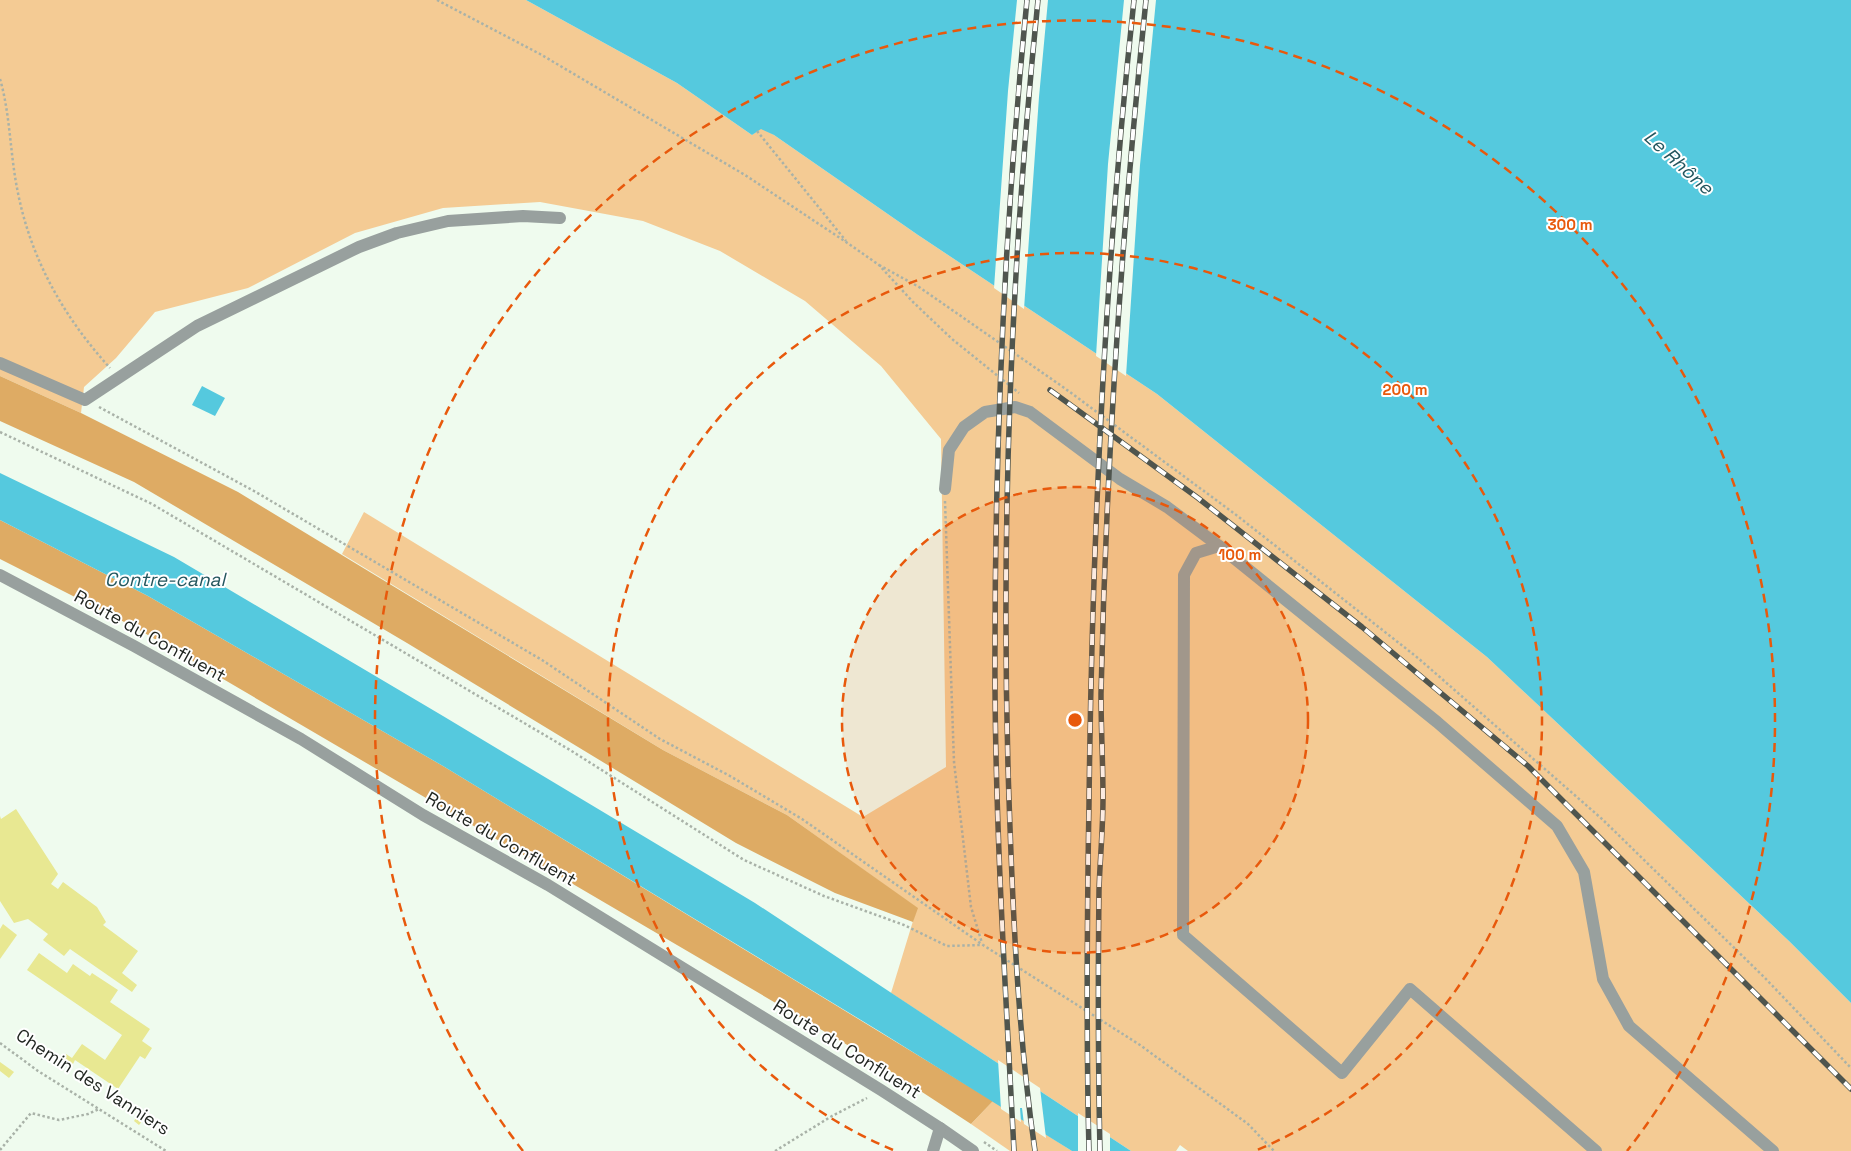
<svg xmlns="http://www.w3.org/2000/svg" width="1851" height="1151" font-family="'Space Grotesk',sans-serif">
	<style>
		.green { fill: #f4cb94 }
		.forest { fill: #deab64 }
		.water { fill: #55c9de }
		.pier { fill: #effbee }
		.building { fill: #e8e892 }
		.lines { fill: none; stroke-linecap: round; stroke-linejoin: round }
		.path { stroke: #a9b2a8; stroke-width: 2.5; stroke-dasharray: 2.5 2.5; stroke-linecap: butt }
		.minor { stroke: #98a09e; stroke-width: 12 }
		.rail-casing { stroke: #4f554e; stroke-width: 5.5 }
		.rail { stroke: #fff; stroke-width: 4; stroke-dasharray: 11; stroke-linecap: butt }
		.ring { fill: none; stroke: #e8590c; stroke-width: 2.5; stroke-dasharray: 9 6 }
		.labels { text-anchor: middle; stroke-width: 4; stroke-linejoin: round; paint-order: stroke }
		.street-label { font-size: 18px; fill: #1f241f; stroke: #fff }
		.water-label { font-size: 19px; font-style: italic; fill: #25575f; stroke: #fff }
		.centre { fill: #e8590c; stroke: #fff; stroke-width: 2.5 }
		.ring-label { font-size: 15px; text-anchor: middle; font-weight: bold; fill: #e8590c; stroke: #fff; stroke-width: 4; stroke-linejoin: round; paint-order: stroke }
	</style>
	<rect width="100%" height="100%" fill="#effbee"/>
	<g class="green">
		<path d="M 0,0 L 526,0 L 677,83 L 752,135 L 761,128 L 774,135 L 918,235 L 1157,394 L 1487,657 L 1789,941 L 1851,1003 L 1851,1151 L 1188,1151 L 1180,1145 L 1176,1151 L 1131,1151 L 891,993 L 917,908 L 787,815 L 663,750 L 342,554 L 364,512 L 863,817 L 946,767 L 941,439 L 881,366 L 805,301 L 720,251 L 643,221 L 540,202 L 443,208 L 355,233 L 248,288 L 155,312 L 116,358 L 84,387 L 81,413 L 0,376 Z"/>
		<path d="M 993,1101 L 1072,1151 L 1010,1151 L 971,1124 Z"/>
	</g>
	<g class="forest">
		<path d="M 0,376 L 81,413 L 238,492 L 663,750 L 787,815 L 918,908 L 913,922 L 835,893 L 736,843 L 407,643 L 134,482 L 0,421 Z"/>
		<path d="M 0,520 L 148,596 L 443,766 L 993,1101 L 971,1124 L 873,1060 L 136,628 L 0,559 Z"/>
	</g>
	<g class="water">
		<path d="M 526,0 L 1851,0 L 1851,1003 L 1789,941 L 1487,657 L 1157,394 L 918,235 L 774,135 L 761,129 L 752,135 L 677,83 Z"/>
		<path d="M 202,386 L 225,398 L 215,416 L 192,405 Z"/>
		<path d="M 0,473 L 174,557 L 443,716 L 755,903 L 1131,1151 L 1072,1151 L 879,1031 L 443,766 L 148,596 L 0,520 Z"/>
	</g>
	<g class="pier">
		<path d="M 1017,0 L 1048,0 L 1039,97 L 1024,309 L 994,288 L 1008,91 Z"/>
		<path d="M 1124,0 L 1156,0 L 1140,165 L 1126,376 L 1096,356 L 1108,164 Z"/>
		<path d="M 998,1060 L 1040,1088 L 1046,1138 L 1024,1124 L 1022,1108 L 1020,1108 L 1021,1122 L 1001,1109 Z"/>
		<path d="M 1078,1113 L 1110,1134 L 1110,1151 L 1078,1151 Z"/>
	</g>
	<g class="building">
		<path d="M 16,809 L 58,874 L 51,884 L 58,889 L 63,882 L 97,907 L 106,922 L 103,925 L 138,951 L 122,973 L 137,985 L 132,992 L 70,949 L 64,956 L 43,940 L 48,934 L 28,919 L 14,923 L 0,901 L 0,816 L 1,819 Z"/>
		<path d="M 3,924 L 17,935 L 0,959 L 0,929 Z"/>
		<path d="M 39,953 L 67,973 L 73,964 L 90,976 L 92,973 L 118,990 L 110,1002 L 150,1029 L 142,1041 L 152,1048 L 145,1059 L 140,1056 L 118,1089 L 75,1060 L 73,1064 L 64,1058 L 66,1054 L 72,1058 L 82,1044 L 105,1060 L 122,1035 L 27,970 Z"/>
		<path d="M 0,1062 L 14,1072 L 9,1078 L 0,1071 Z"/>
		<path d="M 137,1116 L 143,1120 L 139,1125 L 134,1121 Z"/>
	</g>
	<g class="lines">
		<g class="path">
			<path d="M 437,0 L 540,54 L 745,175 L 849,244 L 879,265 L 913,302 L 952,339 L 1019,393"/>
			<path d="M 0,79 C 10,113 10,152 17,188 C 30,258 63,316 110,368"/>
			<path d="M 757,131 L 846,241"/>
			<path d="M 879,265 L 919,287 L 1063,387 L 1235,514 L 1418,658 L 1602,819 L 1764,977 L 1851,1068"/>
			<path d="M 99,407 L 254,491 L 542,660 L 660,739 L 730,776 L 802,819 L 983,945 L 1140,1045 L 1248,1124 L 1274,1151"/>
			<path d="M 0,432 L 152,504 L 570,750 L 744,860 L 824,896 L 904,925 L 947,946 L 981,945"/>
			<path d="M 945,501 L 954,762 L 971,907 L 982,943"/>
			<path d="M 0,1043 L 38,1071 L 166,1151"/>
			<path d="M 984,1142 L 997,1151"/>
			<path d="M 0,1150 L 31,1113 L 59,1120 L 88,1114 L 99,1109"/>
			<path d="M 775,1151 L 832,1116 L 867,1098"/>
		</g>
		<g class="minor">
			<path d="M 0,363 L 85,400 L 197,326 L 359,247 L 397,233 L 448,221 L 523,216 L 560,218"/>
			<path d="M 945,489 L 949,450 L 964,427 L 985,412 L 1015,407 L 1030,412 L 1120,479 L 1167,507 L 1219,546"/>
			<path d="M 0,575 L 134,646 L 301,739 L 423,815 L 548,885 L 881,1090 L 940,1128 L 973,1151"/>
			<path d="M 933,1151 L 940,1128"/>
			<path d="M 1596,1151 L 1410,989 L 1342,1073 L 1183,935 L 1184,575 L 1196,553 L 1219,546 L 1437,722 L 1557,826 L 1584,872 L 1603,979 L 1629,1026 L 1773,1151"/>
		</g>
		<defs>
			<g id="rail">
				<path d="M 1050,390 L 1198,498 L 1362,627 L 1528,766 L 1851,1089"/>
				<path d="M 1014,1151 C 1006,997 996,842 995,688 C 994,458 1004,229 1027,0"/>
				<path d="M 1035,1151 C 1018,1034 1013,916 1009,799 C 1000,532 1011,265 1038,0"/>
				<path d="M 1089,1151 C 1086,1035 1087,919 1089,804 C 1092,535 1105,267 1134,0"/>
				<path d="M 1100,1151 C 1098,1064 1098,977 1099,890 C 1100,859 1103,829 1103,798 C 1103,763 1101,728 1101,694 C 1106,462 1122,230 1146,0"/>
			</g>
		</defs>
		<use href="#rail" class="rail-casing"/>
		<use href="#rail" class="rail"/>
	</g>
	<circle cx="1075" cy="720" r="233" fill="#e8590c" fill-opacity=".12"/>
	<g class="ring">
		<circle cx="1075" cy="720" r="233"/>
		<path d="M893 1150A467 467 0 1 1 1257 1150"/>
		<path d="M523 1151A700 700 0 1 1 1627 1151"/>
	</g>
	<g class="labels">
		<g class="street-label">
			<text transform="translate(150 636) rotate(29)" y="6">Route du Confluent</text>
			<text transform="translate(501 839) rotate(30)" y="6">Route du Confluent</text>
			<text transform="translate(847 1049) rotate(32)" y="6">Route du Confluent</text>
			<text transform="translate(93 1082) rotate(33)" y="6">Chemin des Vanniers</text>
		</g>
		<g class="water-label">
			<text transform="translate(1679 162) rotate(42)" y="7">Le Rhône</text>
			<text x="165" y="586">Contre-canal</text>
		</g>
	</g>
	<circle cx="1075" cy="720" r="8" class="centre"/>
	<g class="ring-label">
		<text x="1570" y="230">300 m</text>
		<text x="1405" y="395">200 m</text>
		<text x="1240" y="560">100 m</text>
	</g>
</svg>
